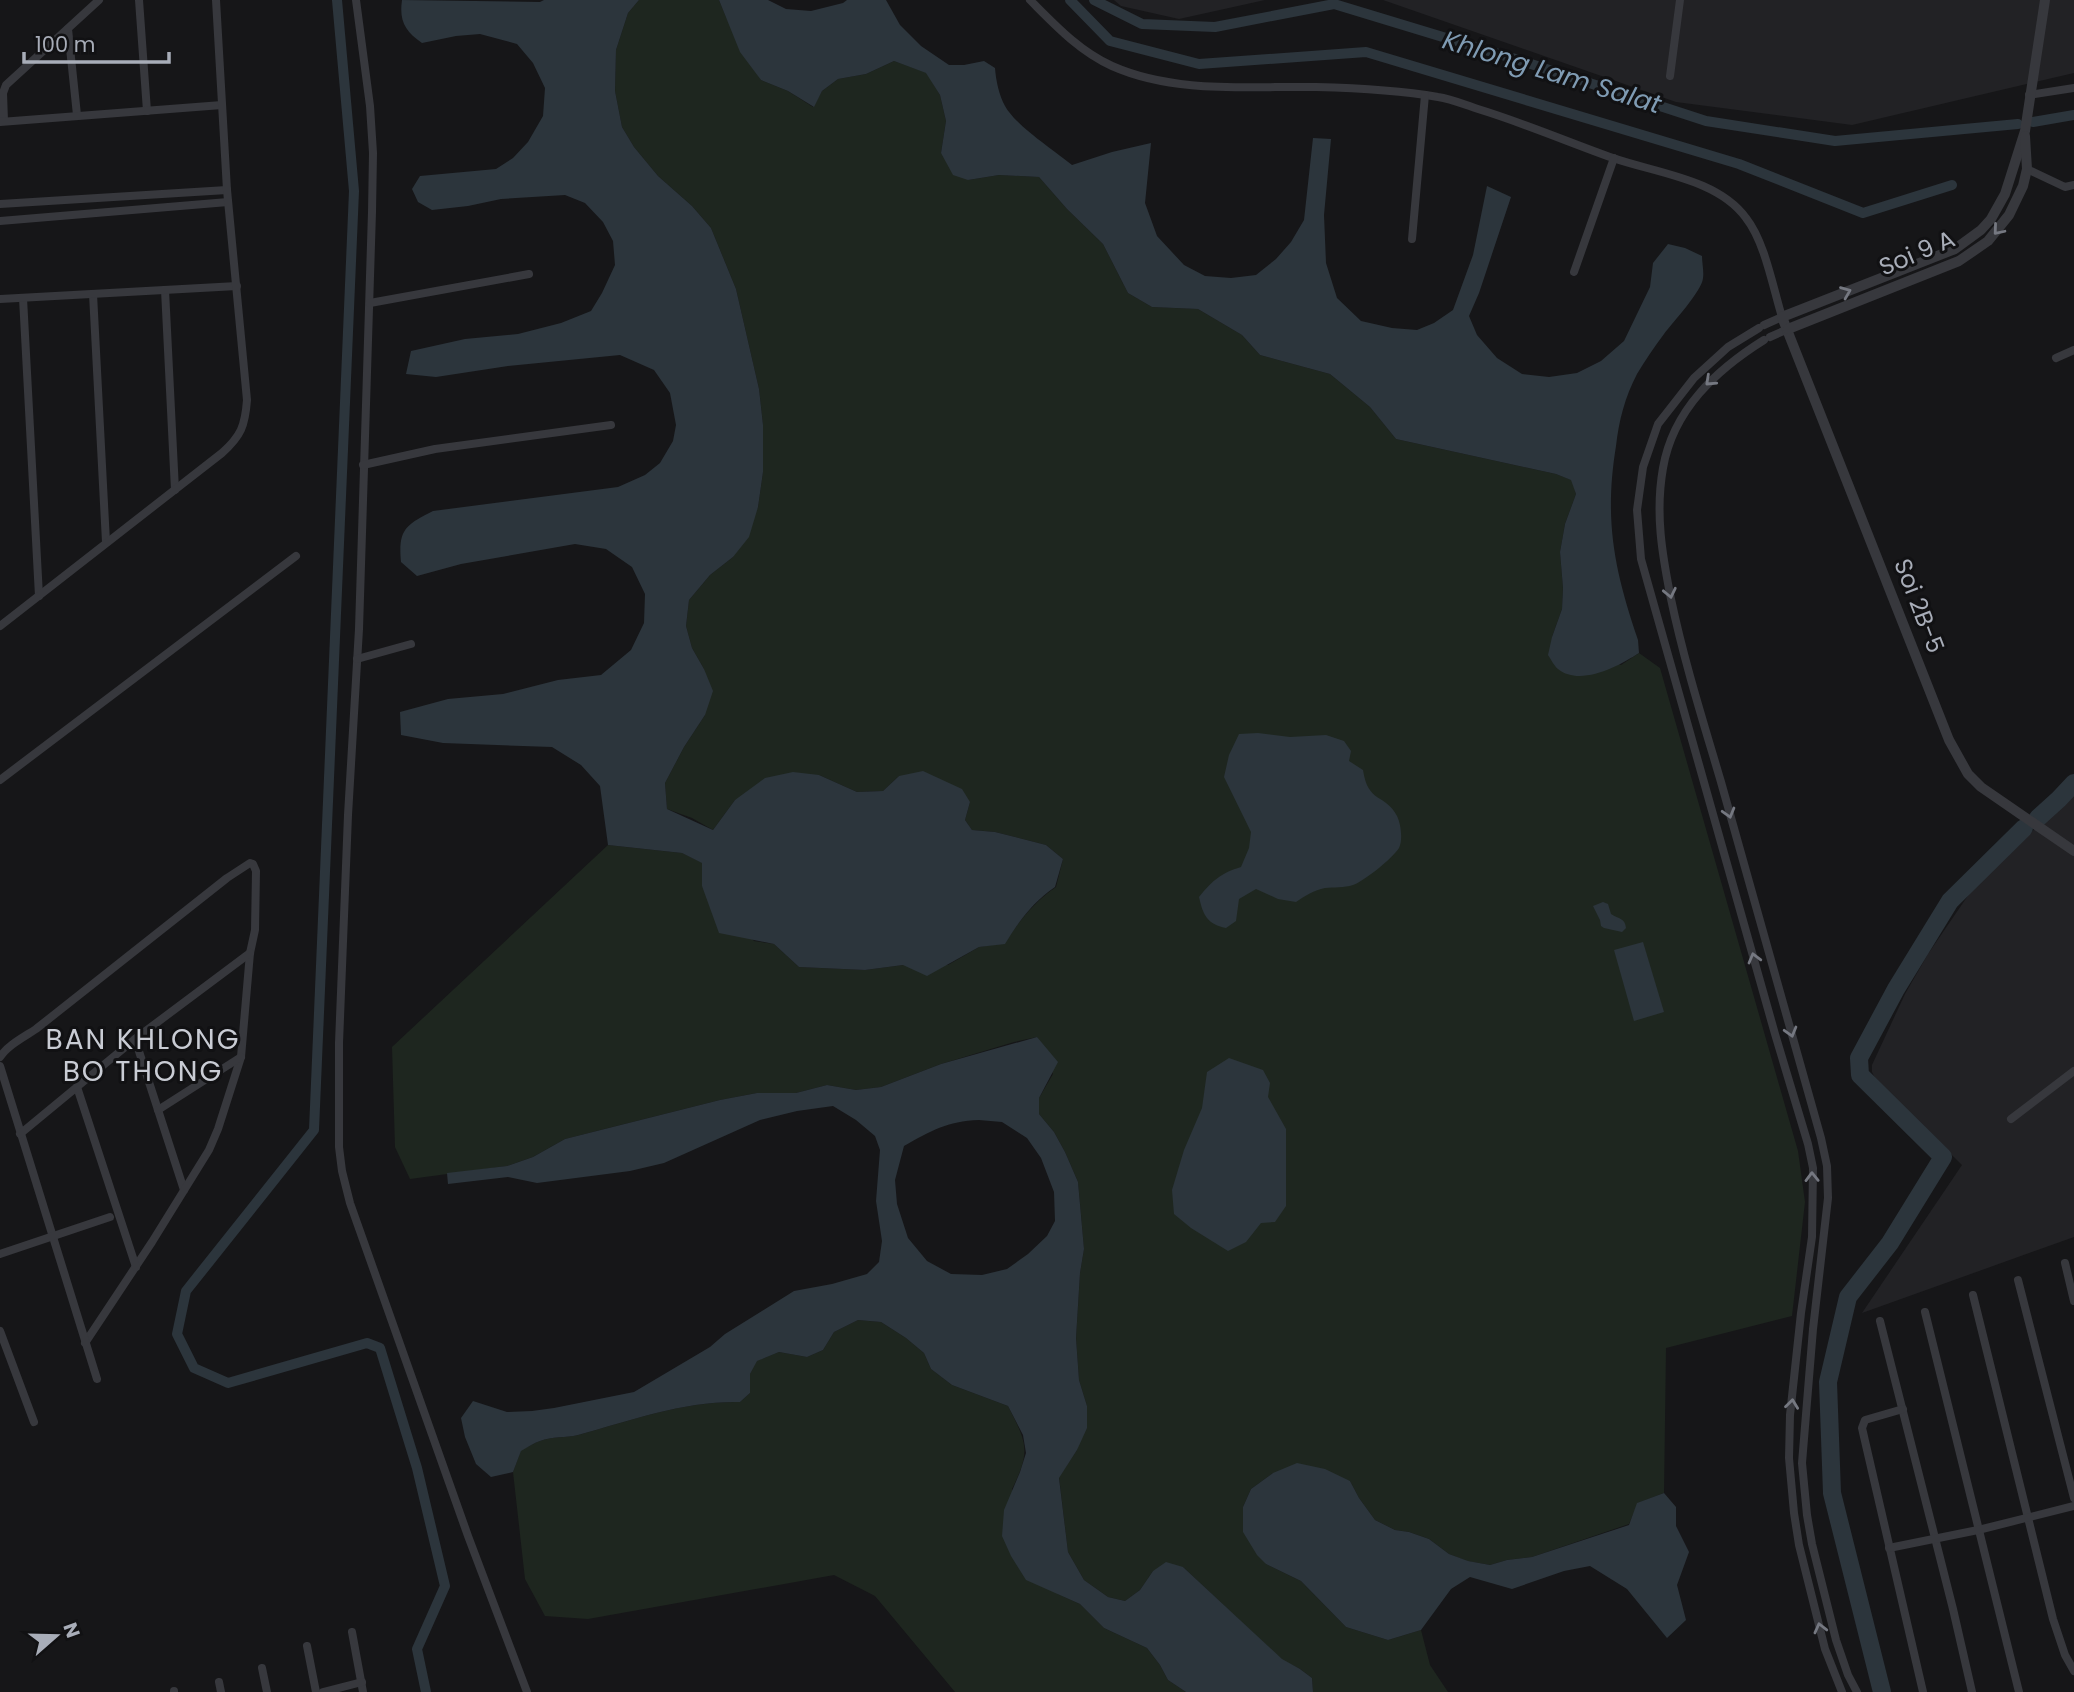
<svg xmlns="http://www.w3.org/2000/svg" width="2074" height="1692" font-family="Poppins,sans-serif">
	<style>
		.built { fill: #222225 }
		.green { fill: #1e261f }
		.water { fill: #2c353c; fill-rule: evenodd }
		.lines { fill: none; stroke-linecap: round; stroke-linejoin: round }
		.canal { stroke: #2c353c; stroke-width: 10 }
		.river { stroke: #2c353c; stroke-width: 18 }
		.minor { stroke: #37383d; stroke-width: 8 }
		.tertiary { stroke: #37383d; stroke-width: 10 }
		.oneway { stroke: #757881 }
		.labels { text-anchor: middle; stroke-width: 6; stroke-linejoin: round; paint-order: stroke }
		.street-label { font-size: 24px; fill: #a8adb8; stroke: #111113 }
		.water-label { font-size: 26px; font-style: italic; fill: #7f9bb3; stroke: #111113 }
		.quarter-label { font-size: 28px; letter-spacing: 2px; fill: #c9ccd4; stroke: #111113 }
	</style>
	<rect width="100%" height="100%" fill="#161618"/>
	<g class="built">
		<path d="M 1114,0 L 1265,0 L 1179,19 L 1121,6 Z"/>
		<path d="M 1383,0 L 2074,0 L 2074,73 L 1852,125 L 1676,102 Z"/>
		<path d="M 2074,793 L 2074,1237 L 1862,1313 L 1962,1165 L 1876,1080 L 1872,1072 L 1872,1065 L 1905,994 L 1928,954 L 1978,881 Z"/>
	</g>
	<g class="green">
		<path d="M 639,0 L 719,0 L 726,17 L 761,80 L 788,91 L 813,107 L 822,91 L 838,79 L 866,74 L 894,61 L 927,73 L 940,95 L 946,121 L 941,153 L 968,180 L 999,175 L 1039,177 L 1067,209 L 1103,244 L 1128,293 L 1152,307 L 1198,309 L 1242,335 L 1260,355 L 1330,374 L 1370,407 L 1396,439 L 1556,474 L 1572,480 L 1576,494 L 1565,524 L 1560,552 L 1563,588 L 1562,609 L 1552,637 L 1621,665 L 1639,653 L 1660,668 L 1798,1151 L 1805,1202 L 1792,1316 L 1666,1348 L 1664,1493 L 1638,1503 L 1629,1524 L 1532,1557 L 1507,1560 L 1490,1565 L 1467,1561 L 1449,1554 L 1429,1539 L 1409,1532 L 1395,1530 L 1375,1520 L 1359,1498 L 1350,1481 L 1273,1473 L 1251,1489 L 1243,1507 L 1266,1564 L 1301,1581 L 1346,1627 L 1388,1640 L 1421,1630 L 1430,1665 L 1448,1692 L 1313,1692 L 1312,1678 L 1300,1669 L 1282,1660 L 1183,1567 L 1153,1571 L 1140,1590 L 1125,1601 L 1108,1597 L 1084,1580 L 1068,1552 L 1059,1477 L 1077,1450 L 1087,1406 L 1079,1380 L 1076,1338 L 1080,1273 L 1084,1249 L 1078,1182 L 1065,1152 L 1054,1132 L 1039,1114 L 1039,1098 L 1053,1074 L 1037,1037 L 1014,1042 L 941,1064 L 881,1087 L 856,1090 L 827,1085 L 796,1093 L 757,1093 L 720,1100 L 565,1139 L 533,1157 L 507,1166 L 410,1179 L 395,1147 L 392,1047 L 608,845 L 682,853 L 703,863 L 702,886 L 754,941 L 774,944 L 799,967 L 865,970 L 903,965 L 948,965 L 979,947 L 1005,943 C 1019,921 1034,902 1056,887 L 1063,859 L 1046,845 L 995,832 L 972,830 L 965,820 L 970,802 L 899,776 L 883,791 L 857,792 L 819,775 L 735,800 L 713,830 L 692,818 L 667,809 L 665,783 L 684,747 L 705,715 L 704,669 L 692,648 L 686,626 L 689,600 L 710,575 L 733,557 L 758,507 L 763,472 L 763,425 L 759,389 L 736,289 L 711,228 L 692,206 L 658,176 L 634,147 L 622,127 L 615,91 L 616,50 L 628,13 Z"/>
		<path d="M 858,1320 L 881,1322 L 906,1338 L 924,1353 L 931,1369 L 952,1385 L 1008,1406 C 1027,1443 1031,1451 1012,1489 L 1058,1594 L 1080,1604 L 1104,1628 L 1147,1648 L 1160,1665 L 1168,1680 L 1186,1692 L 955,1692 L 875,1596 L 834,1575 L 588,1619 L 545,1616 L 525,1579 L 513,1472 L 521,1450 C 528,1447 534,1443 540,1441 C 552,1436 566,1438 578,1435 C 632,1420 684,1401 740,1402 L 750,1393 L 750,1374 L 756,1361 L 779,1352 L 807,1357 L 823,1350 L 834,1332 Z"/>
	</g>
	<g class="water">
		<path d="M 402,0 L 540,2 L 544,0 L 639,0 L 628,13 L 616,50 L 615,91 L 622,127 L 634,147 L 658,176 L 692,206 L 711,228 L 736,289 L 759,389 L 763,425 L 763,472 L 758,507 L 749,537 L 733,557 L 710,575 L 689,600 L 686,626 L 692,648 L 704,669 L 713,691 L 705,715 L 684,747 L 665,783 L 667,809 L 713,830 L 735,800 L 765,778 L 793,772 L 819,775 L 857,792 L 883,791 L 899,776 L 923,771 L 962,789 L 970,802 L 965,820 L 972,830 L 995,832 L 1046,845 L 1063,859 L 1055,887 C 1033,902 1019,921 1005,944 L 979,947 L 927,976 L 903,965 L 865,970 L 799,967 L 774,944 L 719,933 L 702,886 L 702,863 L 682,853 L 608,845 L 600,786 L 581,765 L 552,747 L 443,743 L 401,735 L 400,712 L 448,699 L 503,694 L 558,680 L 601,675 L 631,650 L 644,623 L 645,594 L 632,567 L 606,549 L 575,544 L 461,564 L 417,576 L 401,562 C 398,530 405,525 433,511 L 618,487 L 645,475 L 660,463 L 673,441 L 676,425 L 670,393 L 654,370 L 620,355 L 508,366 L 436,377 L 406,374 L 411,351 L 465,339 L 518,334 L 561,323 L 591,311 L 602,293 L 615,265 L 613,241 L 603,222 L 585,203 L 565,195 L 501,199 L 468,206 L 432,210 L 418,202 L 412,189 L 420,176 L 496,169 L 513,158 L 528,142 L 543,116 L 545,88 L 533,63 L 517,44 L 480,34 L 456,36 L 422,43 C 405,31 399,21 402,0 Z"/>
		<path d="M 719,0 L 768,0 L 786,9 L 811,11 L 843,3 L 847,0 L 886,0 L 900,25 L 921,46 L 949,65 L 964,65 L 984,61 L 995,68 C 996,81 999,95 1005,106 C 1016,126 1054,150 1072,165 L 1112,152 L 1151,143 L 1145,203 L 1157,236 L 1184,265 L 1205,276 L 1231,278 L 1256,275 L 1276,259 L 1291,242 L 1304,220 L 1313,138 L 1331,139 L 1324,215 L 1326,263 L 1337,298 L 1361,321 L 1392,328 L 1417,330 L 1434,323 L 1453,310 L 1473,255 L 1487,186 L 1511,197 L 1479,293 L 1469,316 L 1477,335 L 1497,358 L 1522,374 L 1549,377 L 1577,373 L 1601,361 L 1624,341 L 1650,287 L 1653,263 L 1668,244 L 1685,248 L 1702,256 C 1702,263 1704,271 1703,278 C 1702,291 1673,322 1664,334 C 1654,347 1645,361 1637,374 C 1625,397 1619,420 1616,446 C 1604,520 1614,569 1638,640 L 1639,653 C 1619,666 1580,687 1558,669 C 1554,666 1551,659 1548,655 L 1552,637 L 1562,609 L 1563,588 L 1560,552 L 1565,524 L 1576,494 L 1571,480 L 1556,474 L 1396,439 L 1370,407 L 1330,374 L 1260,355 L 1242,335 L 1198,309 L 1152,307 L 1128,293 L 1103,244 L 1067,209 L 1039,177 L 999,175 L 968,180 L 953,175 L 941,153 L 946,121 L 940,95 L 926,73 L 894,61 L 866,74 L 838,79 L 822,91 L 814,107 L 788,91 L 761,80 L 740,52 Z"/>
		<path d="M 1258,733 L 1290,737 L 1326,735 L 1344,741 L 1351,751 L 1349,761 L 1363,770 C 1368,804 1385,793 1397,816 C 1401,824 1403,840 1399,848 C 1393,858 1363,882 1353,885 C 1344,888 1334,887 1325,888 C 1314,890 1305,896 1296,902 L 1278,899 L 1256,889 L 1239,899 L 1236,921 L 1226,928 C 1207,924 1203,915 1199,897 C 1213,880 1221,873 1241,867 L 1249,848 L 1251,832 L 1224,777 L 1229,755 L 1239,734 Z"/>
		<path d="M 1603,902 L 1608,904 L 1611,914 C 1619,919 1625,918 1626,928 L 1622,932 L 1604,928 L 1601,926 L 1600,920 L 1593,906 Z"/>
		<path d="M 1643,942 L 1664,1012 L 1634,1021 L 1614,950 Z"/>
		<path d="M 1037,1037 L 1058,1062 L 1039,1098 L 1039,1114 L 1054,1132 L 1065,1152 L 1078,1182 L 1084,1249 L 1080,1273 L 1076,1338 L 1079,1380 L 1087,1406 L 1087,1428 L 1077,1450 L 1059,1478 L 1068,1552 L 1084,1580 L 1108,1597 L 1125,1601 L 1140,1590 L 1153,1571 L 1166,1562 L 1183,1567 L 1282,1659 L 1300,1669 L 1312,1678 L 1313,1692 L 1186,1692 L 1168,1680 L 1160,1665 L 1147,1648 L 1104,1628 L 1080,1604 L 1026,1580 L 1011,1556 L 1002,1536 L 1004,1510 L 1020,1472 L 1026,1453 L 1023,1435 L 1008,1406 L 952,1385 L 931,1369 L 924,1353 L 906,1338 L 881,1322 L 858,1320 L 834,1332 L 823,1350 L 807,1357 L 779,1352 L 757,1361 L 750,1374 L 750,1393 L 740,1402 C 684,1401 632,1420 578,1435 C 566,1438 552,1436 540,1441 C 534,1443 528,1447 521,1451 L 513,1472 L 491,1477 L 476,1464 L 465,1437 L 461,1418 L 473,1401 L 507,1412 L 532,1411 L 554,1408 L 634,1392 L 710,1347 L 725,1334 L 794,1291 L 832,1284 L 867,1274 L 879,1262 L 882,1241 L 876,1201 L 880,1150 L 875,1136 L 856,1120 L 833,1106 L 797,1111 L 760,1120 L 664,1163 L 630,1171 L 537,1183 L 508,1177 L 448,1184 L 447,1173 L 507,1166 L 533,1157 L 565,1139 L 720,1100 L 757,1093 L 796,1093 L 827,1085 L 856,1090 L 881,1087 L 941,1064 ZM 979,1120 L 1002,1122 L 1027,1138 L 1041,1158 L 1054,1192 L 1055,1221 L 1047,1236 L 1028,1254 L 1007,1269 L 982,1275 L 951,1274 L 927,1261 L 908,1238 L 897,1204 L 895,1180 L 904,1146 C 931,1131 947,1121 979,1120 Z"/>
		<path d="M 1229,1058 L 1263,1070 L 1270,1083 L 1268,1097 L 1286,1129 L 1286,1206 L 1275,1222 L 1261,1223 L 1246,1242 L 1228,1251 L 1191,1228 L 1174,1214 L 1172,1190 L 1184,1150 L 1202,1108 L 1207,1072 Z"/>
		<path d="M 1297,1463 L 1325,1469 L 1350,1481 L 1359,1498 L 1375,1520 L 1395,1530 L 1409,1532 L 1429,1539 L 1449,1554 L 1468,1561 L 1490,1565 L 1507,1560 L 1532,1557 L 1629,1525 L 1637,1503 L 1664,1493 L 1676,1507 L 1676,1526 L 1689,1552 L 1677,1585 L 1686,1620 L 1667,1638 L 1627,1589 L 1590,1566 L 1564,1571 L 1512,1589 L 1470,1577 L 1451,1589 L 1421,1630 L 1388,1640 L 1346,1627 L 1301,1581 L 1266,1564 L 1257,1555 L 1243,1532 L 1243,1507 L 1251,1489 L 1273,1473 Z"/>
	</g>
	<g class="lines">
		<g class="canal">
			<path d="M 337,0 L 354,191 L 314,1130 L 186,1291 L 177,1334 L 194,1368 L 228,1383 L 367,1343 L 380,1348 L 417,1468 L 445,1586 L 417,1649 L 426,1692"/>
			<path d="M 1070,0 L 1110,41 L 1199,64 L 1366,52 L 1739,164 L 1863,213 L 1952,185"/>
			<path d="M 1094,0 L 1142,24 L 1215,27 L 1334,4 L 1525,62 L 1706,121 L 1835,141 L 2018,124"/>
			<path d="M 2033,122 L 2074,115"/>
		</g>
		<g class="river">
			<path d="M 2038,818 L 2059,799 L 2074,783"/>
			<path d="M 1882,1692 L 1832,1493 L 1828,1382 L 1848,1297 L 1890,1243 L 1943,1157 L 1860,1075 L 1859,1058 L 1896,989 L 1950,901 L 2024,828"/>
		</g>
		<g class="minor">
			<path d="M 139,0 L 147,111"/>
			<path d="M 356,0 L 370,106 L 373,153 L 372,212 L 359,629 L 348,815 L 339,1043 L 339,1147 L 342,1171 L 350,1203 L 468,1536 L 527,1692"/>
			<path d="M 1030,0 C 1055,25 1079,51 1112,66 C 1175,94 1249,86 1316,87 C 1357,88 1398,90 1438,97 C 1452,99 1465,105 1478,109 C 1524,123 1568,142 1613,158 C 1656,173 1718,179 1746,218 C 1765,242 1773,288 1782,317 L 1764,325"/>
			<path d="M 68,29 L 77,115"/>
			<path d="M 1670,76 L 1680,0"/>
			<path d="M 2029,95 L 2074,88"/>
			<path d="M 4,121 L 3,93 L 6,85 L 99,0"/>
			<path d="M 0,122 L 222,105"/>
			<path d="M 2027,169 L 2065,187 L 2074,185"/>
			<path d="M 0,204 L 227,190"/>
			<path d="M 0,221 L 228,202"/>
			<path d="M 1412,239 L 1425,95"/>
			<path d="M 1574,272 L 1614,158"/>
			<path d="M 165,290 L 175,490"/>
			<path d="M 93,294 L 106,542"/>
			<path d="M 23,298 L 39,596"/>
			<path d="M 0,299 L 237,286"/>
			<path d="M 370,303 L 529,274"/>
			<path d="M 1759,328 L 1728,347 L 1694,378 L 1658,424 L 1643,467 L 1637,510 L 1641,559 L 1775,1034 L 1808,1144 L 1813,1168 L 1812,1237 L 1801,1313 L 1790,1415 L 1789,1458 L 1794,1513 L 1799,1545 L 1825,1649 L 1842,1692"/>
			<path d="M 1770,337 L 1788,329"/>
			<path d="M 1764,340 C 1716,370 1673,410 1663,468 C 1655,513 1662,554 1671,599 C 1684,661 1703,721 1721,782 C 1755,900 1788,1019 1821,1138 L 1827,1166 L 1828,1198 L 1813,1329 L 1802,1463 L 1807,1515 L 1812,1544 L 1836,1640 L 1848,1675 L 1857,1692"/>
			<path d="M 2056,358 L 2074,350"/>
			<path d="M 363,465 L 435,449 L 611,425"/>
			<path d="M 0,626 L 222,453 C 241,436 245,426 247,400 L 227,190 L 216,0"/>
			<path d="M 357,659 L 411,644"/>
			<path d="M 0,780 L 296,556"/>
			<path d="M 135,1039 L 184,1190"/>
			<path d="M 0,1057 C 8,1045 24,1037 36,1029 L 227,878 L 250,863 L 253,864 L 256,871 L 255,930 L 250,953 L 241,1057 L 218,1129 L 209,1150 L 152,1242 L 85,1343"/>
			<path d="M 0,1066 L 97,1379"/>
			<path d="M 77,1087 L 136,1267"/>
			<path d="M 158,1110 L 241,1057"/>
			<path d="M 2011,1119 L 2074,1071"/>
			<path d="M 20,1134 L 135,1039 L 250,953"/>
			<path d="M 0,1254 L 110,1217"/>
			<path d="M 2065,1263 L 2074,1301"/>
			<path d="M 2018,1280 L 2074,1498"/>
			<path d="M 1973,1295 L 2053,1619 L 2065,1655 L 2074,1671"/>
			<path d="M 1925,1312 L 2019,1692"/>
			<path d="M 1880,1321 L 1953,1609 L 1972,1692"/>
			<path d="M 0,1331 L 34,1422"/>
			<path d="M 1903,1409 L 1865,1420 L 1862,1428 L 1923,1692"/>
			<path d="M 1889,1548 L 1978,1530 L 2074,1506"/>
			<path d="M 352,1632 L 363,1692"/>
			<path d="M 307,1646 L 316,1692"/>
			<path d="M 262,1668 L 267,1692"/>
			<path d="M 219,1682 L 221,1692"/>
			<path d="M 174,1691 L 174,1692"/>
			<path d="M 323,1692 L 362,1682"/>
		</g>
		<g class="tertiary">
			<path d="M 2045,0 L 2025,131 L 2005,194 L 1991,219 L 1981,230 L 1955,249 L 1782,317 L 1949,740 L 1968,774 L 1981,787 L 2074,851"/>
			<path d="M 1788,329 L 1959,261 L 1988,241 L 2009,215 L 2023,186 L 2027,169 L 2025,136"/>
		</g>
	</g>
	<defs><path id="oneway-chevron" d="M-2-3.5L2.5 0L-2 3.5" fill="none" stroke-width="1.6" stroke-linecap="round" stroke-linejoin="round" transform="scale(1.75)"/></defs>
	<g class="oneway">
		<use href="#oneway-chevron" transform="translate(1998 230) rotate(130)"/>
		<use href="#oneway-chevron" transform="translate(1846 292) rotate(-22)"/>
		<use href="#oneway-chevron" transform="translate(1710 381) rotate(137)"/>
		<use href="#oneway-chevron" transform="translate(1670 593) rotate(78)"/>
		<use href="#oneway-chevron" transform="translate(1729 813) rotate(74)"/>
		<use href="#oneway-chevron" transform="translate(1754 958) rotate(-105)"/>
		<use href="#oneway-chevron" transform="translate(1791 1032) rotate(74)"/>
		<use href="#oneway-chevron" transform="translate(1812 1177) rotate(-91)"/>
		<use href="#oneway-chevron" transform="translate(1792 1404) rotate(-83)"/>
		<use href="#oneway-chevron" transform="translate(1820 1628) rotate(-104)"/>
	</g>
	<g class="labels">
		<g class="street-label">
			<text transform="translate(1917 253) rotate(-23)" y="8">Soi 9 A</text>
			<text transform="translate(1919 606) rotate(69)" y="8">Soi 2B-5</text>
		</g>
		<g class="water-label">
			<text transform="translate(1552 72) rotate(17)" y="9">Khlong Lam Salat</text>
		</g>
		<g class="quarter-label">
			<text x="143" y="1049">BAN KHLONG<tspan x="143" dy="32">BO THONG</tspan></text>
		</g>
	</g>
	<g transform="translate(56 1636) rotate(70)" stroke="#111113" stroke-width="5" paint-order="stroke">
	<path d="M0-5L12 26L0 18L-12 26Z" fill="#a8adb8"/>
	<text y="-10" font-size="19" font-weight="bold" text-anchor="middle" fill="#a8adb8">N</text>
	</g>
	<path d="M24 52v10h145v-10" fill="none" stroke="#a8adb8" stroke-width="3.5"/>
	<text x="35" y="52" font-size="21" fill="#a8adb8" stroke="#111113" stroke-width="5" paint-order="stroke">100 m</text>
</svg>
